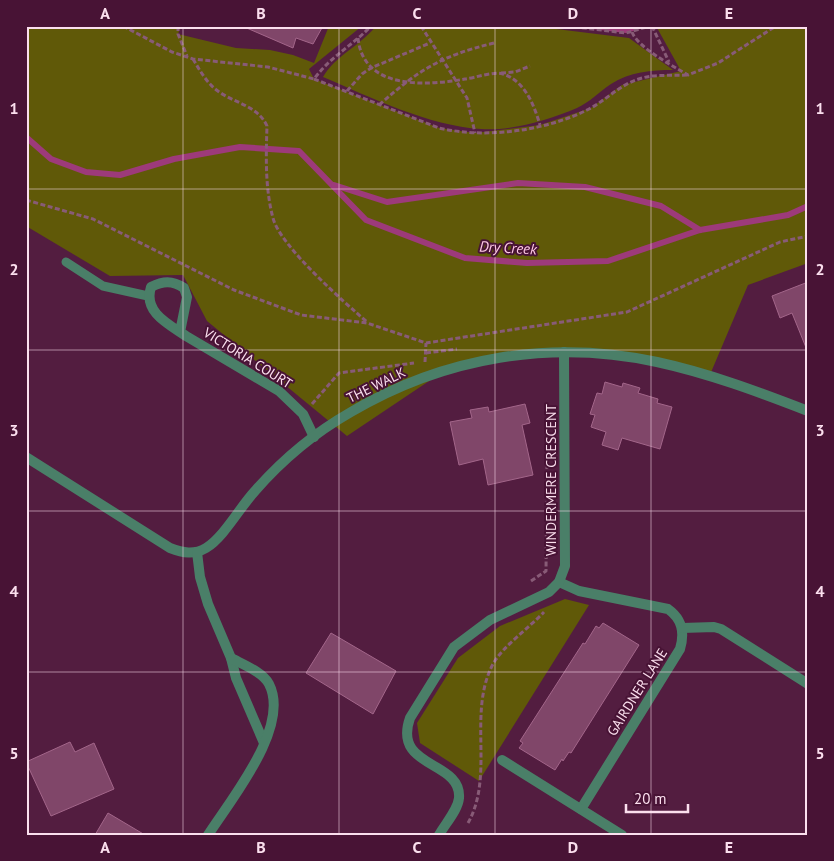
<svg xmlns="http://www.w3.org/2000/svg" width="834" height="861" font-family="'PT Sans',sans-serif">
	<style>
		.green { fill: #605908 }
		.water { fill: #9d3a7a }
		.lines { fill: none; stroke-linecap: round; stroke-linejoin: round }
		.stream { stroke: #9d3a7a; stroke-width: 6 }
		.building { fill: #804669; stroke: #a3668a }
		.path { stroke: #885b77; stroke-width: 3; stroke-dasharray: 5 2.5; stroke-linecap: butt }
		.service { stroke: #4a7f68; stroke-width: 9 }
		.minor { stroke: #4a7f68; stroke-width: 10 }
		.grid { fill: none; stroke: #fbdfee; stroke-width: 1; stroke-opacity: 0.55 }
		.labels { text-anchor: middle; stroke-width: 4; stroke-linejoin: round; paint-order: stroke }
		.street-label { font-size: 14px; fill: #fbdfee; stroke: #481335 }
		.water-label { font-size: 15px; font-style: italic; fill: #fec8e6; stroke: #481335 }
		.neatline { fill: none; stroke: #fbdfee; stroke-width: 2 }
		.grid-label { font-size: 16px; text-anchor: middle; font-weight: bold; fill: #fbdfee }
	</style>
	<rect width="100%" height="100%" fill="#531d40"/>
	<g class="green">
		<path d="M 26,26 L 181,26 L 178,34 L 236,48 L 270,50 L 293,55 L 314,63 L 329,26 L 362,26 L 309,69 L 314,79 L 439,128 L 475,133 L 540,125 L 591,108 L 622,85 L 681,71 L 656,26 L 808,26 L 808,263 L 748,285 L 709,377 L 610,354 L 515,355 L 447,369 L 347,436 L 207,321 L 183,275 L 110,276 L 26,226 Z"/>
		<path d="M 376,26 L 532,26 L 629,38 L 673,70 C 652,70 629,72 611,84 C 599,92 590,102 577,108 C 549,120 512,131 481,129 C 429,126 370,97 323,77 C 336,55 360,46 376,26 Z"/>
		<path d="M 565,599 L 589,605 L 479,781 L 420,743 L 417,723 L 458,658 L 500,626 Z"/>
	</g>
	<path class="water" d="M 567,26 L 650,26 L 626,33 Z"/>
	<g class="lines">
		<g class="stream">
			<path d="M 26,137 L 51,159 L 86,172 L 120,175 L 174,159 L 240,147 L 299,151 L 366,220 L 465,258 L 527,263 L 608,261 L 700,230 L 788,215 L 808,206"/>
			<path d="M 334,185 L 387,202 L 518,183 L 585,187 L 661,206 L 700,230"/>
		</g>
	</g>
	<g class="building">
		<path d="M 242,26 L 323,26 L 313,44 L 296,38 L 293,48 Z"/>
		<path d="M 808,282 L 808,350 L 807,350 L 792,313 L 780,318 L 772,296 Z"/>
		<path d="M 605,382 L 622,387 L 623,383 L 640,388 L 638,393 L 658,399 L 657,403 L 672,407 L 660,449 L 622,438 L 618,450 L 602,445 L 606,432 L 591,427 L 595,415 L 590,414 L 597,393 L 602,394 Z"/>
		<path d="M 525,404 L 530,423 L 522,425 L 533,475 L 488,485 L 483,459 L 459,465 L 450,422 L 472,418 L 470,410 L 488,407 L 489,412 Z"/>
		<path d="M 603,623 L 639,645 L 571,753 L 569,752 L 563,761 L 562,759 L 555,770 L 519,748 L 523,743 L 520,741 L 583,643 L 585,644 L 596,626 L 599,628 Z"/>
		<path d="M 331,633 L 396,671 L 373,714 L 306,673 Z"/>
		<path d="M 70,742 L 75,752 L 94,743 L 114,789 L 51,816 L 26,762 Z"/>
		<path d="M 108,813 L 145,835 L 95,835 Z"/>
	</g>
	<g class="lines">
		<g class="path">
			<path d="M 123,26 L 172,52 L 193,59 L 268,67 L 314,79 C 331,56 352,46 371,26"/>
			<path d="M 178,26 L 178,34 L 187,56"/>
			<path d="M 421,26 L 467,98 L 475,133"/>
			<path d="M 567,26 L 626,33 L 650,26"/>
			<path d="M 652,26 L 669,62"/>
			<path d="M 632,32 C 638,48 673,66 688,75 L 718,63 L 776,26"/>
			<path d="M 358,38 C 363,90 426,86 465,79 C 475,78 493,71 503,74 C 525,81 534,105 540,125"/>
			<path d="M 193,59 C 199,69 205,80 214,88 C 231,103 257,104 267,126 C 266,157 265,188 273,218 C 280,246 344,302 367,322"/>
			<path d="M 501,73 L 515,72 L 530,66"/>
			<path d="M 314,79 L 439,128 C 486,139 546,131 589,109 C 608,99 620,84 642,78 C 656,74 673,76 688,75"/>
			<path d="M 347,91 L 362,74 L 371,68 L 430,43"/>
			<path d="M 379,105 C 420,69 441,56 494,43"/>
			<path d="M 26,200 L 93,219 L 234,290 L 301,315 L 367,323 L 426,343 L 627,312 L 780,242 L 808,236"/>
			<path d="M 426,353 L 457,349"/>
			<path d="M 425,362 L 426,343"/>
			<path d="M 312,404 L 339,373 L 414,363"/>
			<path d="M 531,581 L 546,571 L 547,462"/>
			<path d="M 468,823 C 495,775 467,713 493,664 C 502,647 530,627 544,612"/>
		</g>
		<path class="service" d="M 66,262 L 103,286 L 148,296"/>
		<g class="minor">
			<path d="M 180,332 L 187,297 L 184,288 C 172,280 163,281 151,287 C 143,312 168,324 186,336 L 279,391 L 303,414 L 314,437"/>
			<path d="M 26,457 L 170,548 C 183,553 194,555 206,548 C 224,537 240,507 255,491 C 282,460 316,432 351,412 C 444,357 552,339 657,362 C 708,373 759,392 808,411"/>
			<path d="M 197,552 L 200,577 L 208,604 L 231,658 L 236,678 L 264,743"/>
			<path d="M 559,582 L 579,591 L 668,609 C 682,619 685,632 680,649 L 581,809"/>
			<path d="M 682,628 L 714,627 L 721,629 L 808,684"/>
			<path d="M 502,760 L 622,835"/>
			<path d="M 208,835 C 231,799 291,727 269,684 C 263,672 242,664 231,658"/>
			<path d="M 439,835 C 445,824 458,810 459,798 C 462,760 392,769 410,718 L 454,647 L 490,620 L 549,592 L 559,582 L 565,566 L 564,352"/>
		</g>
	</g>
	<path class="grid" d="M 183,26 L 183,835M 339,26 L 339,835M 495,26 L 495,835M 651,26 L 651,835M 26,189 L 808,189M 26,350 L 808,350M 26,511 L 808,511M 26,672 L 808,672"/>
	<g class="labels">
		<g class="street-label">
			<text transform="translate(248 358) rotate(32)" y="5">VICTORIA COURT</text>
			<text transform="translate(376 385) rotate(-26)" y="5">THE WALK</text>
			<text transform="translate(551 480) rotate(-90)" y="5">WINDERMERE CRESCENT</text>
			<text transform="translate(637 692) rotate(-58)" y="5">GAIRDNER LANE</text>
		</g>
		<g class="water-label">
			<text transform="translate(508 248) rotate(3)" y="5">Dry Creek</text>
		</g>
	</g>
	<rect width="834" height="861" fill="none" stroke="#481335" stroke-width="55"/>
	<path d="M626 804v8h62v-8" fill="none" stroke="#fbdfee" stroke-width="2.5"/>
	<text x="634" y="804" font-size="15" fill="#fbdfee" stroke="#481335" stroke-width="4" paint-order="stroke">20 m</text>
	<rect x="28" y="28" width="778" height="806" class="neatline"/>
	<g class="grid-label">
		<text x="105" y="19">A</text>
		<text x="261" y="19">B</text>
		<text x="417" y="19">C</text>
		<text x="573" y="19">D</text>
		<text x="729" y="19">E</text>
		<text x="14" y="114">1</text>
		<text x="820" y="114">1</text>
		<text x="14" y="275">2</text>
		<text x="820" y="275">2</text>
		<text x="14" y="436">3</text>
		<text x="820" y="436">3</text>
		<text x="14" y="597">4</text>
		<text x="820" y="597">4</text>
		<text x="14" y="759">5</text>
		<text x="820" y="759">5</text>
		<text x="105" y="853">A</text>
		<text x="261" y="853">B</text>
		<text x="417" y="853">C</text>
		<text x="573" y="853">D</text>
		<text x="729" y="853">E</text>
	</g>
</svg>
